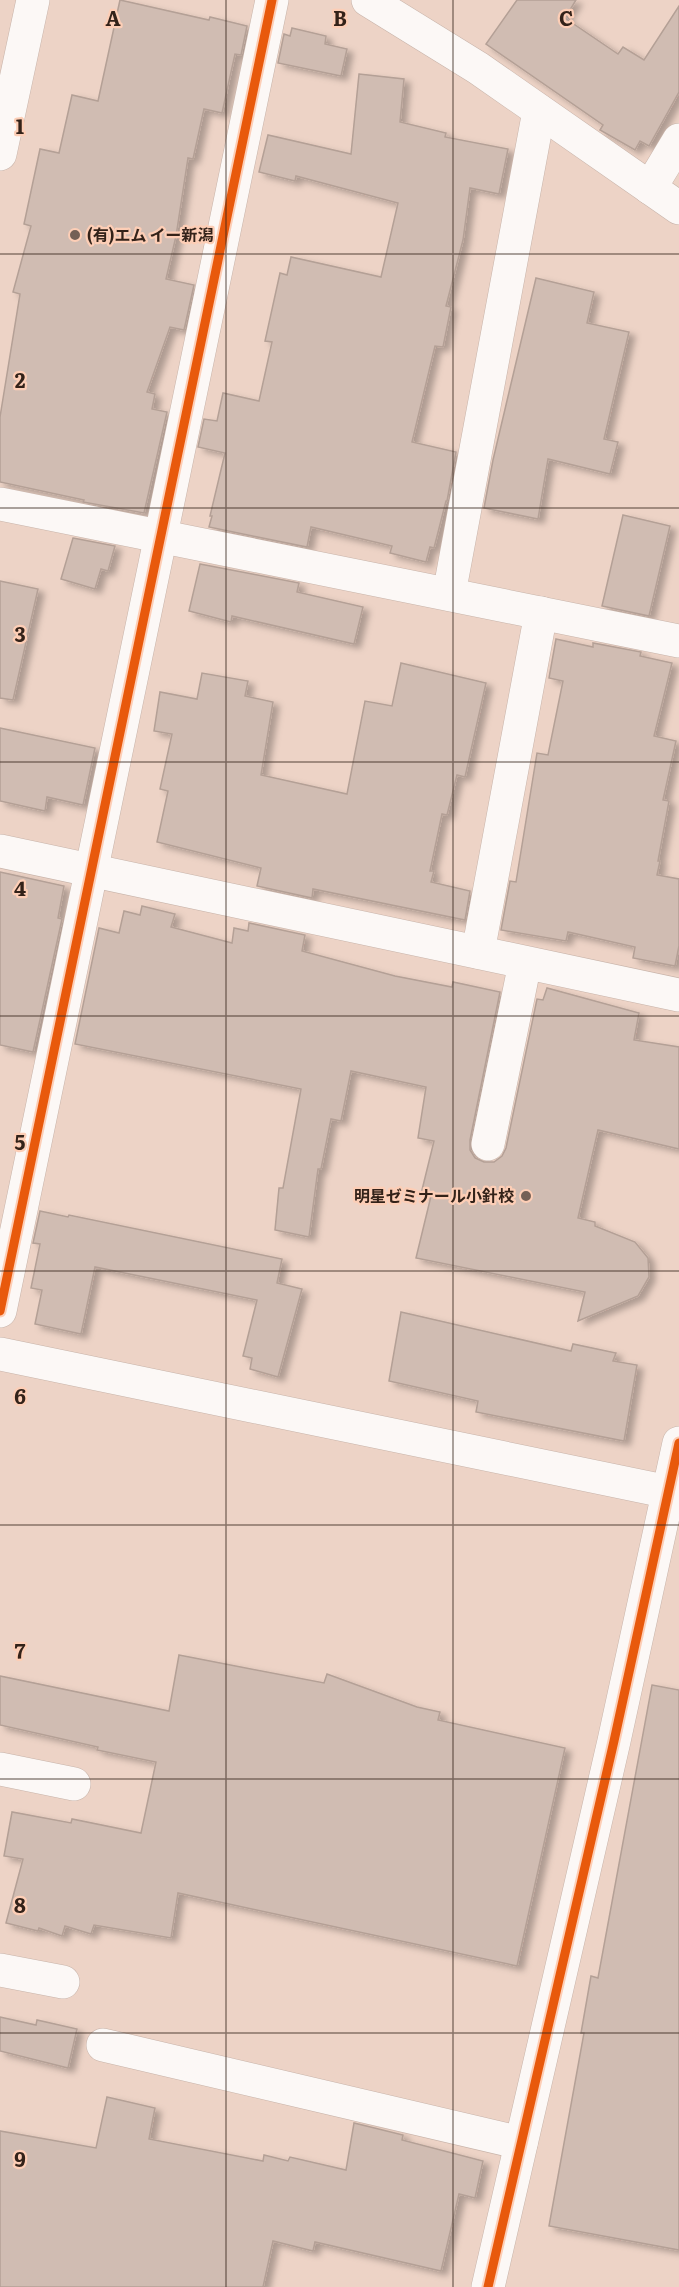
<svg xmlns="http://www.w3.org/2000/svg" width="679" height="2287" font-family="Literata,'Noto Sans JP',serif">
	<style>
		.building { fill: #d0bcb2; stroke: #b4a096; stroke-width: 1.5; filter: url(#shadow) }
		.lines { fill: none; stroke-linecap: round; stroke-linejoin: round }
		.minor-casing { stroke: #c7b3a9; stroke-width: 34 }
		.minor { stroke: #fcf8f6; stroke-width: 33 }
		.cycleway-casing { stroke: #fdceb6; stroke-width: 13 }
		.cycleway { stroke: #e8590c; stroke-width: 9 }
		.grid { fill: none; stroke: #332219; stroke-width: 1.5; stroke-opacity: 0.55 }
		.poi-dot { fill: #746056; stroke: #fdceb6; stroke-width: 2 }
		.labels { text-anchor: middle; stroke-width: 4.5; stroke-linejoin: round; paint-order: stroke }
		.poi-label { font-size: 16px; font-weight: bold; fill: #332219; stroke: #fdceb6; text-anchor: start }
		.grid-label { font-size: 20px; text-anchor: middle; font-weight: bold; fill: #332219; stroke: #fdceb6; stroke-width: 4.5; stroke-linejoin: round; paint-order: stroke }
	</style>
	<defs>
		<filter id="shadow"><feDropShadow dx="6" dy="4" stdDeviation="3" flood-color="#0004"/></filter>
	</defs>
	<rect width="100%" height="100%" fill="#edd3c6"/>
	<g class="building">
		<path d="M 120,0 L 209,20 L 210,17 L 247,26 L 241,55 L 235,54 L 222,113 L 204,109 L 193,159 L 188,158 L 176,236 L 166,279 L 194,285 L 184,330 L 170,327 L 147,392 L 155,394 L 152,409 L 167,412 L 144,513 L 83,502 L 84,500 L 0,482 L 0,417 L 20,294 L 13,292 L 31,226 L 24,224 L 40,149 L 59,153 L 72,95 L 98,101 Z"/>
		<path d="M 517,0 L 576,0 L 565,18 L 618,54 L 623,47 L 644,60 L 679,6 L 679,92 L 649,146 L 640,141 L 635,150 L 600,130 L 603,125 L 486,44 Z"/>
		<path d="M 292,28 L 326,36 L 325,44 L 347,49 L 341,76 L 278,63 L 284,34 L 290,36 Z"/>
		<path d="M 359,74 L 404,79 L 400,122 L 446,133 L 445,137 L 508,149 L 499,194 L 470,188 L 463,240 L 446,306 L 451,307 L 443,347 L 435,346 L 412,442 L 456,452 L 447,501 L 446,501 L 434,548 L 430,547 L 426,562 L 390,553 L 392,546 L 311,527 L 307,547 L 209,527 L 212,516 L 210,516 L 225,453 L 198,447 L 204,419 L 217,421 L 223,393 L 259,401 L 272,342 L 265,341 L 280,273 L 287,275 L 291,257 L 381,277 L 398,203 L 296,176 L 295,181 L 259,172 L 268,135 L 351,154 Z"/>
		<path d="M 536,278 L 594,292 L 587,323 L 629,332 L 604,439 L 618,442 L 610,474 L 548,459 L 538,519 L 484,508 L 493,460 Z"/>
		<path d="M 623,515 L 670,526 L 649,616 L 602,606 Z"/>
		<path d="M 73,538 L 115,546 L 108,571 L 101,569 L 95,589 L 61,579 Z"/>
		<path d="M 200,564 L 299,583 L 297,592 L 363,607 L 354,644 L 232,616 L 231,622 L 189,611 Z"/>
		<path d="M 0,581 L 38,589 L 13,700 L 0,698 Z"/>
		<path d="M 556,639 L 593,647 L 593,643 L 641,652 L 640,656 L 672,663 L 654,736 L 676,741 L 663,800 L 669,801 L 658,861 L 660,861 L 657,875 L 679,879 L 679,946 L 675,966 L 633,958 L 635,947 L 568,932 L 566,941 L 501,930 L 510,881 L 516,882 L 537,753 L 548,755 L 563,681 L 549,678 Z"/>
		<path d="M 401,663 L 486,683 L 465,777 L 457,775 L 447,815 L 442,814 L 430,871 L 434,871 L 431,882 L 470,891 L 465,920 L 313,889 L 312,898 L 257,886 L 261,868 L 157,842 L 168,791 L 160,789 L 172,734 L 154,731 L 160,692 L 197,699 L 202,673 L 248,681 L 245,696 L 273,702 L 261,775 L 347,794 L 365,701 L 392,706 Z"/>
		<path d="M 0,728 L 95,748 L 83,805 L 47,797 L 45,811 L 0,801 Z"/>
		<path d="M 0,872 L 64,886 L 58,918 L 62,919 L 33,1052 L 0,1045 Z"/>
		<path d="M 142,906 L 175,914 L 171,927 L 232,943 L 234,928 L 248,931 L 249,923 L 305,935 L 302,951 L 395,976 L 452,987 L 453,982 L 500,992 L 470,1140 L 470,1150 L 475,1158 L 484,1162 L 494,1162 L 502,1156 L 506,1148 L 537,999 L 543,1000 L 547,988 L 639,1013 L 634,1040 L 679,1047 L 679,1149 L 598,1130 L 578,1218 L 595,1222 L 595,1226 L 635,1242 L 648,1258 L 649,1277 L 638,1296 L 578,1321 L 585,1292 L 416,1258 L 431,1196 L 421,1194 L 434,1141 L 418,1138 L 426,1087 L 351,1071 L 341,1121 L 331,1119 L 321,1169 L 318,1169 L 309,1237 L 275,1230 L 279,1188 L 283,1188 L 301,1089 L 75,1044 L 99,928 L 119,933 L 124,911 L 140,915 Z"/>
		<path d="M 40,1211 L 68,1217 L 69,1215 L 282,1259 L 277,1283 L 302,1289 L 278,1377 L 250,1369 L 252,1358 L 243,1356 L 257,1300 L 95,1267 L 81,1334 L 35,1324 L 42,1290 L 31,1288 L 40,1244 L 33,1243 Z"/>
		<path d="M 401,1312 L 571,1351 L 573,1344 L 616,1353 L 613,1361 L 637,1365 L 624,1441 L 476,1412 L 478,1401 L 389,1381 Z"/>
		<path d="M 179,1655 L 324,1683 L 327,1674 L 417,1707 L 440,1712 L 438,1720 L 565,1748 L 517,1966 L 178,1893 L 171,1938 L 94,1925 L 91,1934 L 65,1926 L 62,1936 L 39,1928 L 38,1931 L 6,1923 L 23,1859 L 4,1856 L 12,1812 L 71,1823 L 72,1819 L 141,1833 L 156,1762 L 97,1750 L 98,1747 L 0,1725 L 0,1676 L 169,1711 Z"/>
		<path d="M 652,1685 L 679,1690 L 679,2250 L 549,2226 L 584,2033 L 581,2033 L 591,1976 L 598,1978 Z"/>
		<path d="M 0,2017 L 36,2025 L 37,2020 L 77,2029 L 68,2068 L 0,2051 Z"/>
		<path d="M 107,2097 L 155,2108 L 149,2139 L 263,2161 L 264,2155 L 288,2161 L 290,2157 L 346,2170 L 354,2123 L 403,2135 L 402,2140 L 483,2161 L 475,2198 L 459,2194 L 441,2271 L 315,2242 L 313,2251 L 273,2241 L 263,2287 L 0,2287 L 0,2131 L 96,2148 Z"/>
	</g>
	<g class="lines">
		<defs>
			<g id="minor">
				<path d="M 368,0 L 478,68 L 679,208"/>
				<path d="M 0,154 L 33,0"/>
				<path d="M 650,188 L 679,140"/>
				<path d="M 0,504 L 679,641"/>
				<path d="M 449,594 L 539,111"/>
				<path d="M 0,851 L 679,995"/>
				<path d="M 478,952 L 541,613"/>
				<path d="M 488,1144 L 525,963"/>
				<path d="M 0,1311 L 272,0"/>
				<path d="M 0,1354 L 679,1494"/>
				<path d="M 0,1769 L 74,1784"/>
				<path d="M 0,1970 L 63,1982"/>
				<path d="M 103,2045 L 521,2143"/>
				<path d="M 488,2287 L 614,1741 L 679,1443"/>
			</g>
		</defs>
		<use href="#minor" class="minor-casing"/>
		<use href="#minor" class="minor"/>
		<defs>
			<g id="cycleway">
				<path d="M 0,1311 L 272,0"/>
				<path d="M 488,2287 L 614,1741 L 679,1443"/>
			</g>
		</defs>
		<use href="#cycleway" class="cycleway-casing"/>
		<use href="#cycleway" class="cycleway"/>
	</g>
	<path class="grid" d="M 226,0 L 226,2287M 453,0 L 453,2287M 0,254 L 679,254M 0,508 L 679,508M 0,762 L 679,762M 0,1016 L 679,1016M 0,1271 L 679,1271M 0,1525 L 679,1525M 0,1779 L 679,1779M 0,2033 L 679,2033"/>
	<g class="poi-dot">
		<circle cx="75" cy="235" r="6"/>
		<circle cx="526" cy="1196" r="6"/>
	</g>
	<g class="labels">
		<g class="poi-label">
			<text x="87" y="241">(有)エム イー新潟</text>
			<text x="514" y="1202" text-anchor="end">明星ゼミナール小針校</text>
		</g>
	</g>
	<g class="grid-label">
		<text x="113" y="26">A</text>
		<text x="340" y="26">B</text>
		<text x="566" y="26">C</text>
		<text x="20" y="134">1</text>
		<text x="20" y="388">2</text>
		<text x="20" y="642">3</text>
		<text x="20" y="896">4</text>
		<text x="20" y="1150">5</text>
		<text x="20" y="1404">6</text>
		<text x="20" y="1659">7</text>
		<text x="20" y="1913">8</text>
		<text x="20" y="2167">9</text>
	</g>
</svg>
